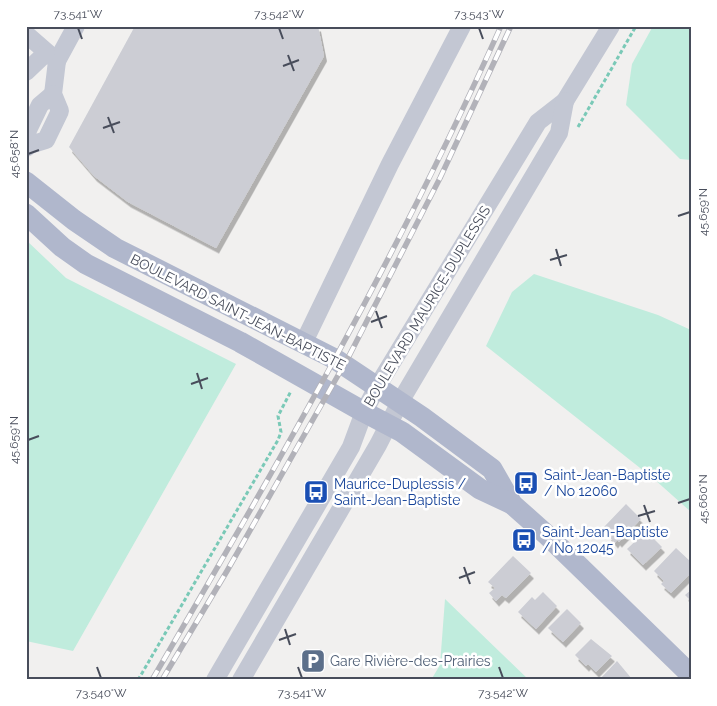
<svg xmlns="http://www.w3.org/2000/svg" width="717" height="706" font-family="Raleway,sans-serif">
	<style>
		.green { fill: #c0ecdd }
		.building { fill: #cccdd4; filter: url(#shadow) }
		.lines { fill: none; stroke-linecap: round; stroke-linejoin: round }
		.path { stroke: #7ac9b7; stroke-width: 3; stroke-dasharray: 4 2.5; stroke-linecap: butt }
		.minor { stroke: #c3c7d3; stroke-width: 18 }
		.major { stroke: #b0b7cc; stroke-width: 21 }
		.rail-casing { stroke: #b2b2b9; stroke-width: 5.5 }
		.rail { stroke: #fff; stroke-width: 4; stroke-dasharray: 11; stroke-linecap: butt }
		.ticks { fill: none; stroke: #484d5b; stroke-width: 2 }
		.labels { text-anchor: middle; stroke-width: 5; stroke-linejoin: round; paint-order: stroke }
		.street-label { font-size: 14px; fill: #484d5b; stroke: #fff }
		.transit-label { font-size: 14px; fill: #164399; stroke: #fff; text-anchor: start }
		.service-label { font-size: 14px; fill: #4e5e75; stroke: #fff; text-anchor: start }
		.neatline { fill: none; stroke: #484d5b; stroke-width: 2 }
		.ticks-label { font-size: 12px; text-anchor: middle; fill: #484d5b }
	</style>
	<defs>
		<filter id="shadow"><feDropShadow dx="3" dy="5.5" stdDeviation="0" flood-color="#0004"/></filter>
	</defs>
	<rect width="100%" height="100%" fill="#f1f0ef"/>
	<g class="green">
		<path d="M 653,26 L 691,26 L 691,160 L 680,159 L 626,105 L 632,64 Z"/>
		<path d="M 26,240 L 66,278 L 236,364 L 73,651 L 26,641 Z"/>
		<path d="M 534,274 L 658,315 L 691,330 L 691,512 L 654,479 L 486,346 L 512,292 Z"/>
		<path d="M 445,599 L 529,680 L 431,680 L 440,665 Z"/>
	</g>
	<g class="building">
		<path d="M 135,26 L 318,26 L 324,56 L 216,248 L 128,202 L 94,176 L 69,147 Z"/>
		<path d="M 626,504 L 641,519 L 619,542 L 617,540 L 615,543 L 608,535 L 610,533 L 604,527 Z"/>
		<path d="M 646,531 L 662,547 L 643,565 L 627,549 Z"/>
		<path d="M 676,548 L 691,562 L 691,573 L 671,593 L 661,584 L 664,581 L 654,571 Z"/>
		<path d="M 513,556 L 531,573 L 506,598 L 502,595 L 496,601 L 489,593 L 495,588 L 488,582 Z"/>
		<path d="M 691,590 L 691,601 L 685,595 Z"/>
		<path d="M 543,592 L 557,606 L 536,629 L 518,612 L 532,597 L 535,600 Z"/>
		<path d="M 567,609 L 581,623 L 563,642 L 548,628 Z"/>
		<path d="M 591,639 L 612,656 L 596,672 L 588,664 L 586,666 L 575,655 Z"/>
		<path d="M 617,661 L 632,679 L 599,680 Z"/>
	</g>
	<g class="lines">
		<g class="path">
			<path d="M 578,127 L 636,26"/>
			<path d="M 138,680 L 278,440 L 281,432 L 278,416 L 291,391"/>
		</g>
		<g class="minor">
			<path d="M 26,34 L 57,61 L 53,94 L 60,111 L 46,140 L 30,145 L 26,148"/>
			<path d="M 57,61 L 76,26"/>
			<path d="M 26,72 L 46,53"/>
			<path d="M 30,145 L 27,132 L 40,105 L 53,94"/>
			<path d="M 303,344 L 390,164 L 462,26"/>
			<path d="M 215,680 L 351,447 L 364,412 L 377,387 L 538,122 L 565,101 L 611,26"/>
			<path d="M 241,680 L 378,445 L 400,402 L 559,133 L 565,101"/>
		</g>
		<g class="major">
			<path d="M 26,182 L 74,220 L 115,248 L 335,359 L 422,417 L 492,469 L 512,504 L 548,536 L 691,675"/>
			<path d="M 26,214 L 62,247 L 86,264 L 240,342 L 364,412 L 402,432 L 480,489 L 512,504"/>
		</g>
		<defs>
			<g id="rail">
				<path d="M 152,680 C 277,466 400,252 501,26"/>
				<path d="M 162,680 L 227,571 L 349,356 L 440,178 L 511,26"/>
			</g>
		</defs>
		<use href="#rail" class="rail-casing"/>
		<use href="#rail" class="rail"/>
	</g>
	<path class="ticks" d="M 78,28 L 82,39M 279,28 L 283,39M 479,28 L 483,39M 288,55 L 294,71M 283,66 L 299,60M 108,117 L 114,133M 103,128 L 120,122M 28,154 L 39,150M 678,216 L 690,212M 556,249 L 561,266M 550,260 L 567,255M 376,311 L 382,328M 371,322 L 387,316M 197,373 L 202,389M 191,384 L 208,378M 28,440 L 39,436M 678,503 L 690,499M 644,505 L 650,522M 638,516 L 655,511M 464,567 L 470,584M 459,578 L 475,572M 285,629 L 290,645M 279,640 L 296,634M 97,667 L 101,678M 298,667 L 302,678M 499,667 L 503,678"/>
	<defs>
		<symbol id="bus-square" viewBox="-11 -11 22 22"><rect x="-9" y="-9" width="18" height="18" rx="4" fill="#1a4fb4" stroke="#fff"/><path d="M-5-6H5V4H4V6H2V4H-2V6H-4V4H-5ZM-3.5-4V0h7V-4ZM-3.5 1.2v1.5H-2V1.2ZM2 1.2v1.5H3.5V1.2Z" fill="#fff"/></symbol>
		<symbol id="parking-square" viewBox="-11 -11 22 22"><rect x="-9" y="-9" width="18" height="18" rx="4" fill="#5c6f8a" stroke="#fff"/><path d="M-3.5-5.5H1a3.5 3.5 0 0 1 0 7H-1V5.5H-3.5ZM-1-3.4V-.6H.8a1.4 1.4 0 0 0 0-2.8Z" fill="#fff"/></symbol>
	</defs>
	<g fill-rule="evenodd">
		<use href="#bus-square" x="512" y="469" width="28" height="28"/>
		<use href="#bus-square" x="302" y="478" width="28" height="28"/>
		<use href="#bus-square" x="510" y="526" width="28" height="28"/>
		<use href="#parking-square" x="299" y="647" width="28" height="28"/>
	</g>
	<g class="labels">
		<g class="street-label">
			<text transform="translate(427 306) rotate(-59)" y="5">BOULEVARD MAURICE-DUPLESSIS</text>
			<text transform="translate(238 312) rotate(27)" y="5">BOULEVARD SAINT-JEAN-BAPTISTE</text>
		</g>
		<g class="transit-label">
			<text x="544" y="480">Saint-Jean-Baptiste<tspan x="544" dy="16">/ No 12060</tspan></text>
			<text x="334" y="489">Maurice-Duplessis /<tspan x="334" dy="16">Saint-Jean-Baptiste</tspan></text>
			<text x="542" y="537">Saint-Jean-Baptiste<tspan x="542" dy="16">/ No 12045</tspan></text>
		</g>
		<g class="service-label">
			<text x="330" y="666">Gare Rivière-des-Prairies</text>
		</g>
	</g>
	<rect width="717" height="706" fill="none" stroke="#ffffff" stroke-width="55"/>
	<rect x="28" y="28" width="662" height="650" class="neatline"/>
	<g class="ticks-label">
		<text x="78" y="18">73.541°W</text>
		<text x="279" y="18">73.542°W</text>
		<text x="479" y="18">73.543°W</text>
		<text transform="translate(14 154) rotate(-90)" y="4">45.658°N</text>
		<text transform="translate(703 212) rotate(-90)" y="4">45.659°N</text>
		<text transform="translate(14 440) rotate(-90)" y="4">45.659°N</text>
		<text transform="translate(703 499) rotate(-90)" y="4">45.660°N</text>
		<text x="101" y="697">73.540°W</text>
		<text x="302" y="697">73.541°W</text>
		<text x="503" y="697">73.542°W</text>
	</g>
</svg>
